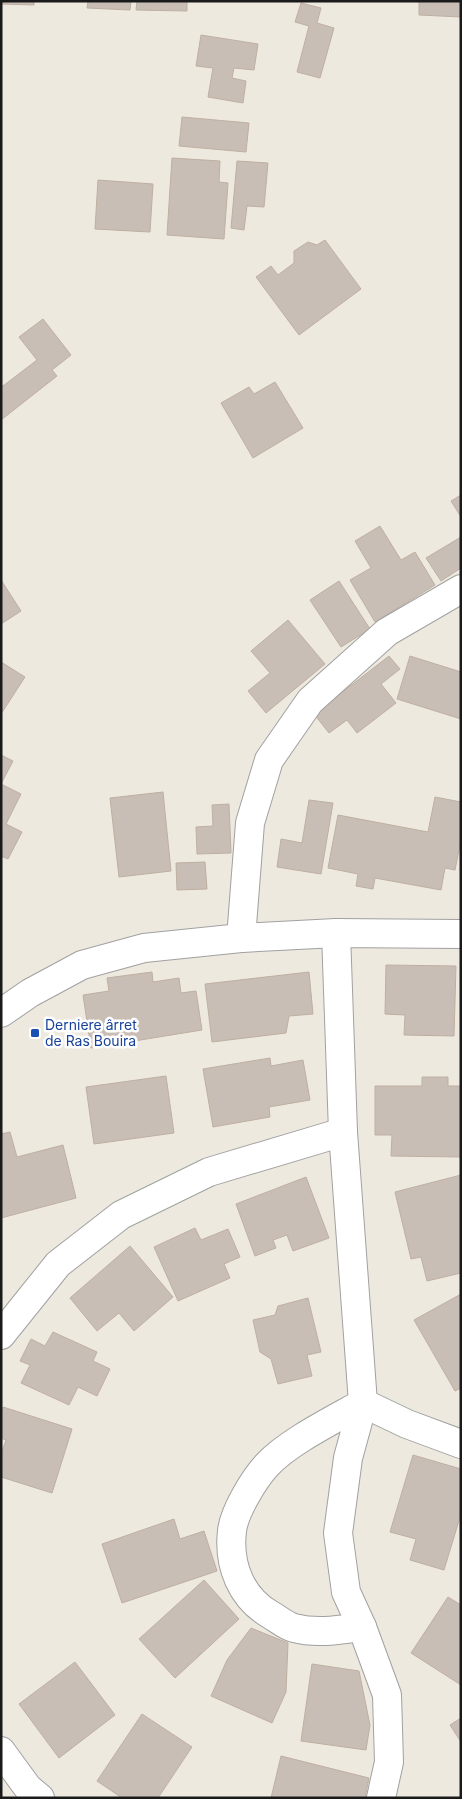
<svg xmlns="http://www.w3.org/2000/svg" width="462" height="1799" font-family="Inter,sans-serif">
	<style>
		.building { fill: #c9beb5; stroke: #bfafa1 }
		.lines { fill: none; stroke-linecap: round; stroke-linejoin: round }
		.minor-casing { stroke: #a1a1a1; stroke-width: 30 }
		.tertiary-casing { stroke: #a1a1a1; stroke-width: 30 }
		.minor { stroke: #fff; stroke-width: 28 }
		.tertiary { stroke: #fff; stroke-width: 28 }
		.transit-dot { fill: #1a4fb4; stroke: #fff; stroke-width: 2 }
		.labels { text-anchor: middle; stroke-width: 5; stroke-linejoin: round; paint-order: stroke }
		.transit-label { font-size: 14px; fill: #164399; stroke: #fff; text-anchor: start }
	</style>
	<rect width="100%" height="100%" fill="#ede9df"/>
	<g class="building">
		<path d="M 1,1 L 34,1 L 34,5 L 1,4 Z"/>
		<path d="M 88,1 L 131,1 L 130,10 L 87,8 Z"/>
		<path d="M 137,1 L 187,1 L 187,11 L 136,10 Z"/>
		<path d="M 419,1 L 461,1 L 461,17 L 419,15 Z"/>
		<path d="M 301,3 L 321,8 L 317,23 L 334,28 L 320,78 L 297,72 L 309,26 L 295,22 Z"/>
		<path d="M 201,35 L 258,44 L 254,70 L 234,68 L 232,78 L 246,81 L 243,103 L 208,97 L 213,68 L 196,66 Z"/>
		<path d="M 182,117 L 249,123 L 246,152 L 179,146 Z"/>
		<path d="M 172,158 L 220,161 L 219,182 L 228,183 L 224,239 L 167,235 Z"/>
		<path d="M 237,161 L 268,163 L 264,207 L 247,206 L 244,230 L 231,228 Z"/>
		<path d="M 98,180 L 153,184 L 150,232 L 95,229 Z"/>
		<path d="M 325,240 L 361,289 L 299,335 L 256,277 L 271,266 L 278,275 L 294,263 L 294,251 L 308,242 L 317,245 Z"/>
		<path d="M 43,319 L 71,355 L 52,370 L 57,376 L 1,420 L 1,384 L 3,386 L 37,360 L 19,337 Z"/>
		<path d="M 275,382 L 303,428 L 253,458 L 221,403 L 249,387 L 254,394 Z"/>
		<path d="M 461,495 L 461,517 L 451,501 Z"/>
		<path d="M 380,526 L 401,560 L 415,552 L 435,585 L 375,622 L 350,580 L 371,568 L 355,541 Z"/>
		<path d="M 461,537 L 461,568 L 441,581 L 426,558 Z"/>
		<path d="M 1,580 L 21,611 L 1,624 Z"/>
		<path d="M 339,581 L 370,629 L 341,647 L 310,600 Z"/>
		<path d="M 288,620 L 325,664 L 266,713 L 248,691 L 270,673 L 251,651 Z"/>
		<path d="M 389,656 L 400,669 L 381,684 L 396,703 L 357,733 L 347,720 L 329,733 L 314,714 Z"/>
		<path d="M 410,656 L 461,672 L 461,719 L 397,699 Z"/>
		<path d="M 1,662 L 25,677 L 1,714 Z"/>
		<path d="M 1,755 L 13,761 L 1,784 Z"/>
		<path d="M 1,784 L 21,794 L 6,824 L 22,832 L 8,859 L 1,856 Z"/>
		<path d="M 163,792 L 171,871 L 119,877 L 110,798 Z"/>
		<path d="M 435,797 L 461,802 L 461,840 L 455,870 L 445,868 L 441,890 L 375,878 L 373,889 L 356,886 L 358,874 L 328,868 L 338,815 L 428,832 Z"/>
		<path d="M 309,800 L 333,803 L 321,874 L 277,867 L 281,839 L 302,843 Z"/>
		<path d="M 229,804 L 231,853 L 197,854 L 196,827 L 213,826 L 212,805 Z"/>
		<path d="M 205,862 L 207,889 L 177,890 L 176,863 Z"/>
		<path d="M 386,965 L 456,966 L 454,1036 L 404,1035 L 405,1015 L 385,1014 Z"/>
		<path d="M 152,972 L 153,982 L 179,978 L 181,993 L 196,991 L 202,1030 L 91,1048 L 83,995 L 109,991 L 107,978 Z"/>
		<path d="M 309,972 L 313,1014 L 289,1016 L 286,1033 L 212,1042 L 205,984 Z"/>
		<path d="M 270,1058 L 271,1066 L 303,1060 L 310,1100 L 269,1107 L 270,1117 L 213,1127 L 203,1069 Z"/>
		<path d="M 166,1076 L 174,1133 L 94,1144 L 86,1087 Z"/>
		<path d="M 422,1077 L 448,1077 L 448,1086 L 461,1086 L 461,1157 L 391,1156 L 392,1135 L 375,1135 L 375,1086 L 422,1086 Z"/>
		<path d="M 10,1132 L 17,1157 L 63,1145 L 76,1198 L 1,1218 L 1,1134 Z"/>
		<path d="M 461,1175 L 461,1273 L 427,1281 L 421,1257 L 411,1259 L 395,1192 Z"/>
		<path d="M 306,1177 L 329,1238 L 293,1251 L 287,1235 L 273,1240 L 276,1248 L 255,1256 L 236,1204 Z"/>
		<path d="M 195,1228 L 201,1240 L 228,1229 L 240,1257 L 224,1264 L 230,1278 L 178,1301 L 154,1247 Z"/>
		<path d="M 130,1246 L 173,1297 L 134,1331 L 119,1313 L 97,1331 L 70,1298 Z"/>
		<path d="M 461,1294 L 461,1388 L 455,1391 L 414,1320 Z"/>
		<path d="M 308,1298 L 321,1352 L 307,1355 L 312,1376 L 278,1384 L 271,1359 L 260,1352 L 253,1320 L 275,1315 L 278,1306 Z"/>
		<path d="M 53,1332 L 97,1352 L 93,1361 L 110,1369 L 97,1396 L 78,1387 L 69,1405 L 21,1383 L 30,1365 L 20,1361 L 31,1339 L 45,1346 Z"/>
		<path d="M 3,1407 L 72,1429 L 52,1493 L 1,1477 L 1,1455 L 6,1440 L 1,1438 L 1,1412 Z"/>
		<path d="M 413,1455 L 461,1469 L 461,1514 L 444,1570 L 410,1560 L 416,1539 L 390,1532 Z"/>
		<path d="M 174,1519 L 180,1539 L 204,1531 L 217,1571 L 122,1603 L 102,1544 Z"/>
		<path d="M 204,1580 L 239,1619 L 175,1678 L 139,1639 Z"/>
		<path d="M 448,1597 L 461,1605 L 461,1685 L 411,1653 Z"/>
		<path d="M 251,1628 L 288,1643 L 286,1692 L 272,1723 L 211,1696 L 227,1660 Z"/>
		<path d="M 75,1662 L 115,1715 L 59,1758 L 19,1704 Z"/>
		<path d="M 312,1664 L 359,1671 L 370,1725 L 366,1750 L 301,1741 Z"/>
		<path d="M 142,1714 L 192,1747 L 158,1798 L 122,1798 L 97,1781 Z"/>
		<path d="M 461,1718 L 461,1742 L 450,1725 Z"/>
		<path d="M 281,1756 L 369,1778 L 365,1798 L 271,1798 Z"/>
	</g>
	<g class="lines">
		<defs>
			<g id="minor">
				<path d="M 336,933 L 343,1132 L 363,1403 L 348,1458 L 338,1533 L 346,1592 L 362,1627 L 387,1695 L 389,1762 L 381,1798"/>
				<path d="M 241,938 L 250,823 L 269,760 L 310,701 L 387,632 L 461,589"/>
				<path d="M 1,1335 L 58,1264 L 121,1215 L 209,1172 L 343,1132"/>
				<path d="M 362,1627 C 339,1630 317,1634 294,1628 C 286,1626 278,1619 271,1615 C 241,1598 228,1565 232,1531 C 234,1512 254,1479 267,1465 C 288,1442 335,1419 363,1403 L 407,1424 L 461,1444"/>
				<path d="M 1,1751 L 28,1788 L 40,1798"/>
			</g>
			<path id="tertiary" d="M 1,1013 L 30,993 L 82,965 L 144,948 L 241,938 L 336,933 L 461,934"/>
		</defs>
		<use href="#minor" class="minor-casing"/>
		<use href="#tertiary" class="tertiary-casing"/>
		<use href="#minor" class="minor"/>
		<use href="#tertiary" class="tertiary"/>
	</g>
	<rect class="transit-dot" x="30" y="1028" width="10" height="10" rx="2.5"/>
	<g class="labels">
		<g class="transit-label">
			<text x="45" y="1030">Derniere ârret<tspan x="45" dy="16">de Ras Bouira</tspan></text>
		</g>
	</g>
	<rect width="462" height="1799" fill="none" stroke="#1a1a1a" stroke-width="5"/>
</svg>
